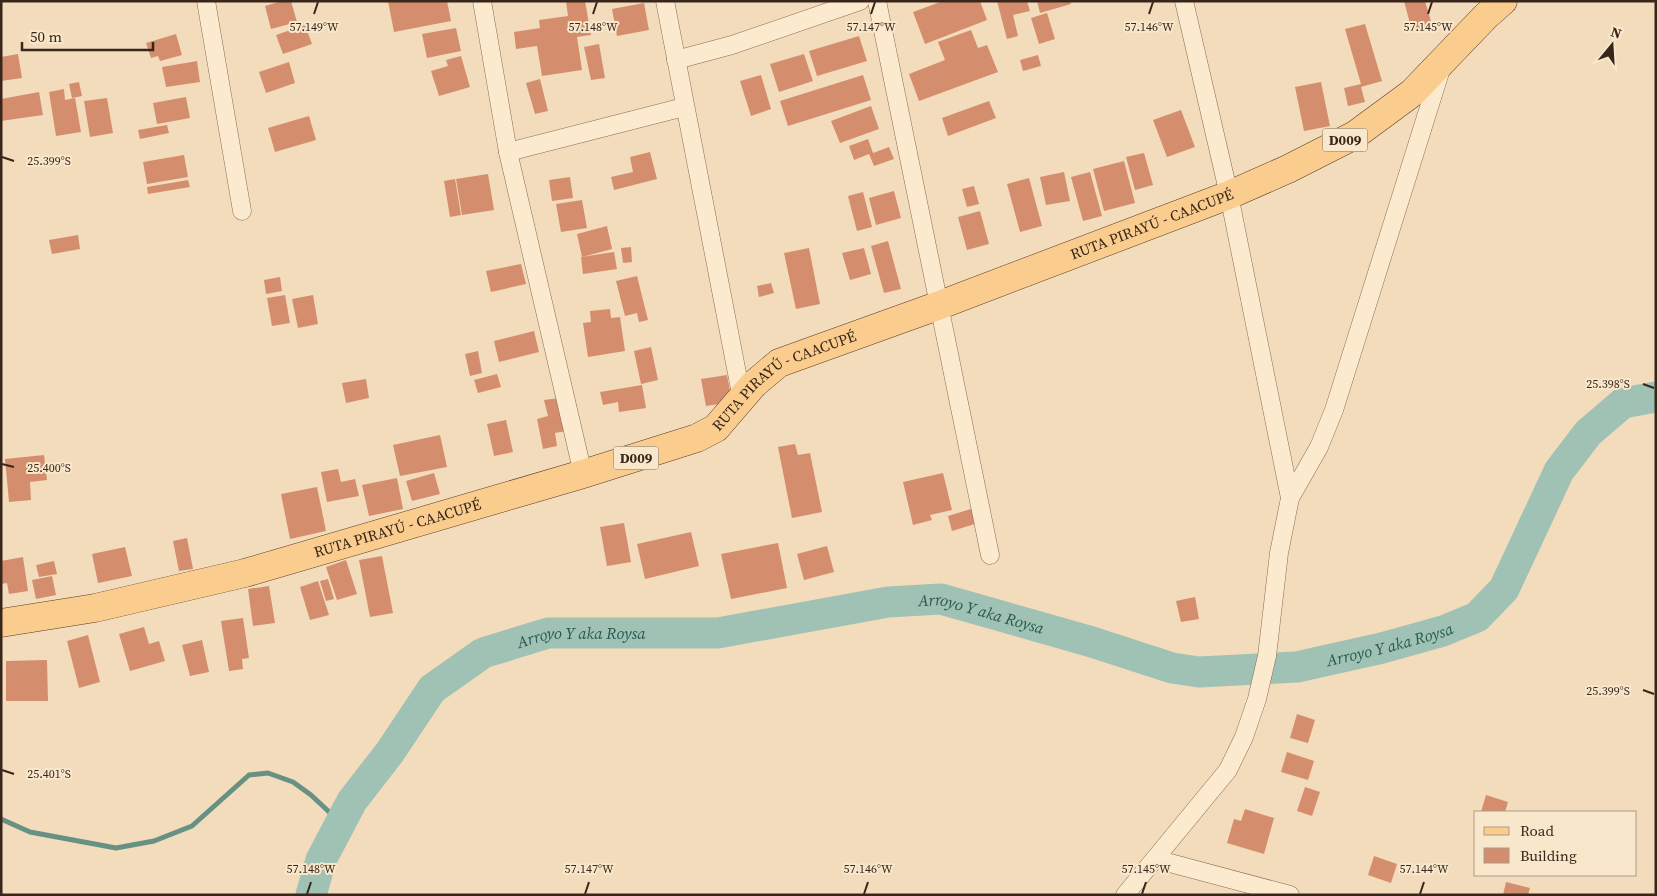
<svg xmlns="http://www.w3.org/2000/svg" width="1657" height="896" font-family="'Source Serif 4',serif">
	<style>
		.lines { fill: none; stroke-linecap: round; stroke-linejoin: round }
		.stream { stroke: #679182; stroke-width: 5 }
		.river { stroke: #a0c2b5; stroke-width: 31 }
		.building { fill: #d48e6d }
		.street-casing { stroke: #8b6b54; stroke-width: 19 }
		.primary-casing { stroke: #583a29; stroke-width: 29 }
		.street { stroke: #fceacf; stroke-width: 18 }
		.primary { stroke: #facd8e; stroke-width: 28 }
		.ticks { fill: none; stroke: #38261a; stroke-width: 2 }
		.labels { text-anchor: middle; stroke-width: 4; stroke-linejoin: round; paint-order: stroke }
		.shield { fill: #f9e7cc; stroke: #72604f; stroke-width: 1 }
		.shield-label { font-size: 14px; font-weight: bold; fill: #38261a }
		.street-label { font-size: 15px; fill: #38261a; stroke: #f9e7cc }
		.water-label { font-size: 16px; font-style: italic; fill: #285a51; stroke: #f9e7cc }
		.ticks-label { font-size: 12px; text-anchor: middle; fill: #38261a; stroke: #f9e7cc; stroke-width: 4; stroke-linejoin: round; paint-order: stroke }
	</style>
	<rect width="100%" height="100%" fill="#f2dcbc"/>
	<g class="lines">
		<path class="stream" d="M 1,819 L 30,832 L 116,848 L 154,841 L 192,826 L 249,775 L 268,773 L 293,782 L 311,795 L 341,823"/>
		<path class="river" id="s1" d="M 311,895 L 321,860 L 352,801 L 390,752 L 432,689 L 483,653 L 548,633 L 718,633 L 888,602 L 941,599 L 1092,642 L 1172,668 L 1199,672 L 1297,667 L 1382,648 L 1443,631 L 1477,617 L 1504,589 L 1559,471 L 1588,433 L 1623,403 L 1656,397"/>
	</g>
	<g class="building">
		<path d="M 282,1 L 291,1 L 297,22 L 271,29 L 265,6 Z"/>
		<path d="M 388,1 L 447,1 L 451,21 L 394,32 Z"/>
		<path d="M 566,1 L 585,1 L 591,35 L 577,37 L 582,70 L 542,76 L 537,46 L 516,49 L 514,32 L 540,28 L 539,20 L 568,16 Z"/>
		<path d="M 943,1 L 980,1 L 987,20 L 925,44 L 913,12 Z"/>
		<path d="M 997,1 L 1027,1 L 1030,11 L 1013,15 L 1018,36 L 1007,39 Z"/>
		<path d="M 1037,1 L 1070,1 L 1071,4 L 1040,13 Z"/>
		<path d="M 1404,1 L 1425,1 L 1432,25 L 1412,31 Z"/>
		<path d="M 644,3 L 649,30 L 617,36 L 612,9 Z"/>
		<path d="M 1047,13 L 1055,39 L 1039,44 L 1031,18 Z"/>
		<path d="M 1365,24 L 1382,81 L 1361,87 L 1365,102 L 1348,106 L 1344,88 L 1361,84 L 1345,29 Z"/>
		<path d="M 305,25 L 312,44 L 283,54 L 276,35 Z"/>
		<path d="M 456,28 L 461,51 L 427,58 L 422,34 Z"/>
		<path d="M 971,30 L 978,48 L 987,45 L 998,72 L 919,101 L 909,74 L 945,60 L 938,42 Z"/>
		<path d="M 176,34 L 182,55 L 160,61 L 158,56 L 151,58 L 146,43 Z"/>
		<path d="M 859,36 L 867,61 L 817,76 L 809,51 Z"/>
		<path d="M 599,44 L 605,78 L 591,80 L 584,47 Z"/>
		<path d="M 18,54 L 22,78 L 1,81 L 1,57 Z"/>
		<path d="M 804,54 L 813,81 L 779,92 L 770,64 Z"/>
		<path d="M 1038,55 L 1041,66 L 1023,71 L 1020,60 Z"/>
		<path d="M 461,56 L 470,87 L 439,96 L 431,71 L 448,66 L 446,60 Z"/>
		<path d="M 197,61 L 200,82 L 166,87 L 162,67 Z"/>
		<path d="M 289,62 L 295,83 L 266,93 L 259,72 Z"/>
		<path d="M 761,75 L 771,109 L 751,116 L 740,81 Z"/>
		<path d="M 863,75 L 871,100 L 788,126 L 780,101 Z"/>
		<path d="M 540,79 L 548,111 L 535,114 L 526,83 Z"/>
		<path d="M 79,82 L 82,96 L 72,98 L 69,84 Z"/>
		<path d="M 1321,82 L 1330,126 L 1304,131 L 1295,87 Z"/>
		<path d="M 64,89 L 65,100 L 75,98 L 81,132 L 56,136 L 49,92 Z"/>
		<path d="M 39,92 L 43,115 L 1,121 L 1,99 Z"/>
		<path d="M 186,97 L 190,118 L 157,124 L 153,103 Z"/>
		<path d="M 107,98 L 113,133 L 90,137 L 84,101 Z"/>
		<path d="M 989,101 L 996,118 L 948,136 L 942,118 Z"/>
		<path d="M 871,106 L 879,129 L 840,143 L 831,121 Z"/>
		<path d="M 1181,110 L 1195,147 L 1167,157 L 1153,120 Z"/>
		<path d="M 309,116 L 316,140 L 275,152 L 268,128 Z"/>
		<path d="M 167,125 L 169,133 L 140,139 L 138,130 Z"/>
		<path d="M 868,139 L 873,153 L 889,147 L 894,159 L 874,166 L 869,154 L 854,160 L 849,146 Z"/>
		<path d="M 650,152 L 657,179 L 614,190 L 611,177 L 633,172 L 630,157 Z"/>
		<path d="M 1144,153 L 1153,185 L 1135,190 L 1126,157 Z"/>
		<path d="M 184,155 L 188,177 L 147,184 L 143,162 Z"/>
		<path d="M 1124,161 L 1135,203 L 1104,211 L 1093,169 Z"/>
		<path d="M 1064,172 L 1070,201 L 1046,205 L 1040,177 Z"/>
		<path d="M 1090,172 L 1102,216 L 1083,221 L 1071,177 Z"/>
		<path d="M 488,174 L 494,210 L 462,215 L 456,179 Z"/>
		<path d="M 570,177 L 573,198 L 552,201 L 549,180 Z"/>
		<path d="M 1029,178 L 1042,226 L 1020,232 L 1007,184 Z"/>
		<path d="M 455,179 L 461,215 L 450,217 L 444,181 Z"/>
		<path d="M 188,180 L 190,187 L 148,194 L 147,187 Z"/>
		<path d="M 974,186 L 979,204 L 967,207 L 962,189 Z"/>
		<path d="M 894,191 L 901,218 L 876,225 L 869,198 Z"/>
		<path d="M 863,192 L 872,227 L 857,231 L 848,196 Z"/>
		<path d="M 582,200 L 587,228 L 561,232 L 556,204 Z"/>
		<path d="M 980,211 L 989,244 L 967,250 L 958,217 Z"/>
		<path d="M 607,226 L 612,249 L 582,257 L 577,234 Z"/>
		<path d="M 78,235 L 80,249 L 52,254 L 49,240 Z"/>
		<path d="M 888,241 L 901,289 L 884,293 L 871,246 Z"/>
		<path d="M 631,247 L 632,262 L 623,263 L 621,248 Z"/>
		<path d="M 809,248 L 820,304 L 796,309 L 784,253 Z"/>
		<path d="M 864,248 L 871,274 L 850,280 L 842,253 Z"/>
		<path d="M 614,252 L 617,269 L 583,274 L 581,257 Z"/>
		<path d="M 521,264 L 526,284 L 491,292 L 486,271 Z"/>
		<path d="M 637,276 L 648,320 L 639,322 L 637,313 L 625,316 L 616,281 Z"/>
		<path d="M 280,277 L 282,291 L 266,294 L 264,280 Z"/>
		<path d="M 771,283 L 774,293 L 759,297 L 757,286 Z"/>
		<path d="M 285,295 L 290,323 L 272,326 L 267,298 Z"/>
		<path d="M 313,295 L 318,324 L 298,328 L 292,299 Z"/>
		<path d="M 610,309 L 611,318 L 620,317 L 625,351 L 588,357 L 583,323 L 591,322 L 590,311 Z"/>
		<path d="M 534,331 L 539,352 L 499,362 L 494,341 Z"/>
		<path d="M 651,347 L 658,380 L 641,384 L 634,351 Z"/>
		<path d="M 478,351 L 482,373 L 470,376 L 465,354 Z"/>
		<path d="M 497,374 L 501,387 L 478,393 L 474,380 Z"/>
		<path d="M 727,375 L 732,402 L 706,406 L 701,379 Z"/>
		<path d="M 366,379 L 369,398 L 346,403 L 342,383 Z"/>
		<path d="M 642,385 L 646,408 L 619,412 L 618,402 L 603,405 L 600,392 Z"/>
		<path d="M 560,398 L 566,431 L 555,433 L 557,446 L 543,449 L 537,419 L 548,416 L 544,400 Z"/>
		<path d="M 506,420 L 513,452 L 494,456 L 487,424 Z"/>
		<path d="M 440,435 L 447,467 L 400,476 L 393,445 Z"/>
		<path d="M 795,444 L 798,455 L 810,453 L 822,512 L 792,518 L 778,447 Z"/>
		<path d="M 44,455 L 47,480 L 30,482 L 31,500 L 9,502 L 5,459 Z"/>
		<path d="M 338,469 L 341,482 L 355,479 L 359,496 L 327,502 L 321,472 Z"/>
		<path d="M 434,473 L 440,494 L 412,501 L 406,481 Z"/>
		<path d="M 943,473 L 952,510 L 930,515 L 932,520 L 913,525 L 903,482 Z"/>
		<path d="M 397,478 L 403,509 L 369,516 L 362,485 Z"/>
		<path d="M 317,487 L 326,531 L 290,539 L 281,494 Z"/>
		<path d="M 974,508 L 978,523 L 952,531 L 948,516 Z"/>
		<path d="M 624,523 L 631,562 L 607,566 L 600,527 Z"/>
		<path d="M 691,532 L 699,566 L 645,579 L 637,544 Z"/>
		<path d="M 187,538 L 193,569 L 179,571 L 173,541 Z"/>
		<path d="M 778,543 L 787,588 L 731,599 L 721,554 Z"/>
		<path d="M 827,546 L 834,572 L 804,580 L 797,554 Z"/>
		<path d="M 125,547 L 132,576 L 98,583 L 92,554 Z"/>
		<path d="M 382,556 L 393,613 L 370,617 L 359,560 Z"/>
		<path d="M 23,557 L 28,591 L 9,594 L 7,583 L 1,584 L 1,561 Z"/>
		<path d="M 346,560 L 357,594 L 337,600 L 326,567 Z"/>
		<path d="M 54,561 L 57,574 L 39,577 L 36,565 Z"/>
		<path d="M 52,576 L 56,595 L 36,599 L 32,580 Z"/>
		<path d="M 328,579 L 334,599 L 326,601 L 320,581 Z"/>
		<path d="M 318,581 L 329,615 L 310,620 L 300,587 Z"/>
		<path d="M 269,586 L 275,623 L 253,626 L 248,589 Z"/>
		<path d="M 1195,597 L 1199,619 L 1181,622 L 1176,601 Z"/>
		<path d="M 243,618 L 249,658 L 242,659 L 243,669 L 229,671 L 221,621 Z"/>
		<path d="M 144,627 L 149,644 L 159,641 L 165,661 L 130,671 L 119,634 Z"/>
		<path d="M 88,635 L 100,682 L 79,688 L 67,641 Z"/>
		<path d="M 202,640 L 209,672 L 190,676 L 182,645 Z"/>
		<path d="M 47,660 L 48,701 L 6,701 L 6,661 Z"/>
		<path d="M 1297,714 L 1315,720 L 1308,743 L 1290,738 Z"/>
		<path d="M 1287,752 L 1314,761 L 1308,780 L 1281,772 Z"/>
		<path d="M 1305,787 L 1320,792 L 1312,816 L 1297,811 Z"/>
		<path d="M 1486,795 L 1508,802 L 1505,812 L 1481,812 Z"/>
		<path d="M 1245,809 L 1274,818 L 1264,854 L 1227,843 L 1234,819 L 1241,821 Z"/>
		<path d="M 1374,856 L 1397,864 L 1391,883 L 1368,875 Z"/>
		<path d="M 1506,882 L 1530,888 L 1528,895 L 1503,895 Z"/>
	</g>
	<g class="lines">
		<defs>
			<g id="street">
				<path d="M 206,1 L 242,211"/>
				<path d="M 482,1 L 508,152 L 583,474"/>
				<path d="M 665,1 L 742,399"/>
				<path d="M 877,1 L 990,555"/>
				<path d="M 1184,1 L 1229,195 L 1290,498"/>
				<path d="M 676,60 L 732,45 L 860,1"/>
				<path d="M 508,152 L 684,107"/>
				<path d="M 1155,859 L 1290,895"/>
				<path d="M 1125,895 L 1228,770 L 1244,737 L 1257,699 L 1267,656 L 1279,553 L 1290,498 L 1319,447 L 1334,410 L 1442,66"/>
			</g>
			<g id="primary">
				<path id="s2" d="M 1,623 L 95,608 L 245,573 L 583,474 L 697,438 L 716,428 L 754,384 L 779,363 L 940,305 L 1229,195 L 1288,169 L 1355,135 L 1412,93 L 1486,16 L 1503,1"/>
			</g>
		</defs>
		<use href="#street" class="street-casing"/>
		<use href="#primary" class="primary-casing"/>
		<use href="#street" class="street"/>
		<use href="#primary" class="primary"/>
	</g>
	<path class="ticks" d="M 314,14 L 318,2M 593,14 L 597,2M 871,14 L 875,2M 1149,14 L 1153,2M 1428,14 L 1432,2M 2,157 L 14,161M 1643,384 L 1654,388M 2,464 L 14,467M 1643,690 L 1654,694M 2,770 L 14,774M 307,894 L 311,882M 585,894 L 589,882M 864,894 L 868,882M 1142,894 L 1146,882M 1420,894 L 1424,882"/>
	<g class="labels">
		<g class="shield">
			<rect x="1322.5" y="128.5" width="45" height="23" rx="4"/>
			<rect x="613.5" y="446.5" width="45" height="23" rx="4"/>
		</g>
		<g class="shield-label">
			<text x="1345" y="145">D009</text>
			<text x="636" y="463">D009</text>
		</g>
		<g class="street-label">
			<text dy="5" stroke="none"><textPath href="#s2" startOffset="1231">RUTA PIRAYÚ - CAACUPÉ</textPath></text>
			<text dy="5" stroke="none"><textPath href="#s2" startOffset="828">RUTA PIRAYÚ - CAACUPÉ</textPath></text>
			<text dy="5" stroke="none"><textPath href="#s2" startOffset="408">RUTA PIRAYÚ - CAACUPÉ</textPath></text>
		</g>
		<g class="water-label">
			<text dy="6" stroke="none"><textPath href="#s1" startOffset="809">Arroyo Y aka Roysa</textPath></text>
			<text dy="6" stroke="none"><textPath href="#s1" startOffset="404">Arroyo Y aka Roysa</textPath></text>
			<text dy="6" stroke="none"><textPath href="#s1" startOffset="1229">Arroyo Y aka Roysa</textPath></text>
		</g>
	</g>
	<g class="ticks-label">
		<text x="314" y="31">57.149°W</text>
		<text x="593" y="31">57.148°W</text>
		<text x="871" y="31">57.147°W</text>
		<text x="1149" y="31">57.146°W</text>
		<text x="1428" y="31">57.145°W</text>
		<text x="49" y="165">25.399°S</text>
		<text x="1608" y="388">25.398°S</text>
		<text x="49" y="472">25.400°S</text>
		<text x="1608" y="695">25.399°S</text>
		<text x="49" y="778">25.401°S</text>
		<text x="311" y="873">57.148°W</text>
		<text x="589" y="873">57.147°W</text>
		<text x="868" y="873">57.146°W</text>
		<text x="1146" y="873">57.145°W</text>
		<text x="1424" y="873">57.144°W</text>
	</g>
	<rect width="1657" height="896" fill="none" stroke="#38261a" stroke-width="5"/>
	<rect x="1474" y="811" width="162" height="65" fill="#f9e7cc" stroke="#ac9a85"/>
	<rect x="1484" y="827" width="25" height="8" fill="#facd8e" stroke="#ac9a85"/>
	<text x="1520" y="836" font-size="15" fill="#38261a">Road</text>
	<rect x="1484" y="848" width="25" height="15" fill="#d48e6d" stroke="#ac9a85"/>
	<text x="1520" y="861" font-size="15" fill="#38261a">Building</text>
	<g transform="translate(1612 45) rotate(18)" stroke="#f9e7cc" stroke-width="4" paint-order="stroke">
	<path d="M0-4L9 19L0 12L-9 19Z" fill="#38261a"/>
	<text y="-8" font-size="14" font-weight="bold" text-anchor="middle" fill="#38261a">N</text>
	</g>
	<path d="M22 42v8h131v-8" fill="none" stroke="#38261a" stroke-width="2.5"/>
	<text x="30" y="42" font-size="15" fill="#38261a" stroke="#f9e7cc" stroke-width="4" paint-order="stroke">50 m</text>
</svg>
